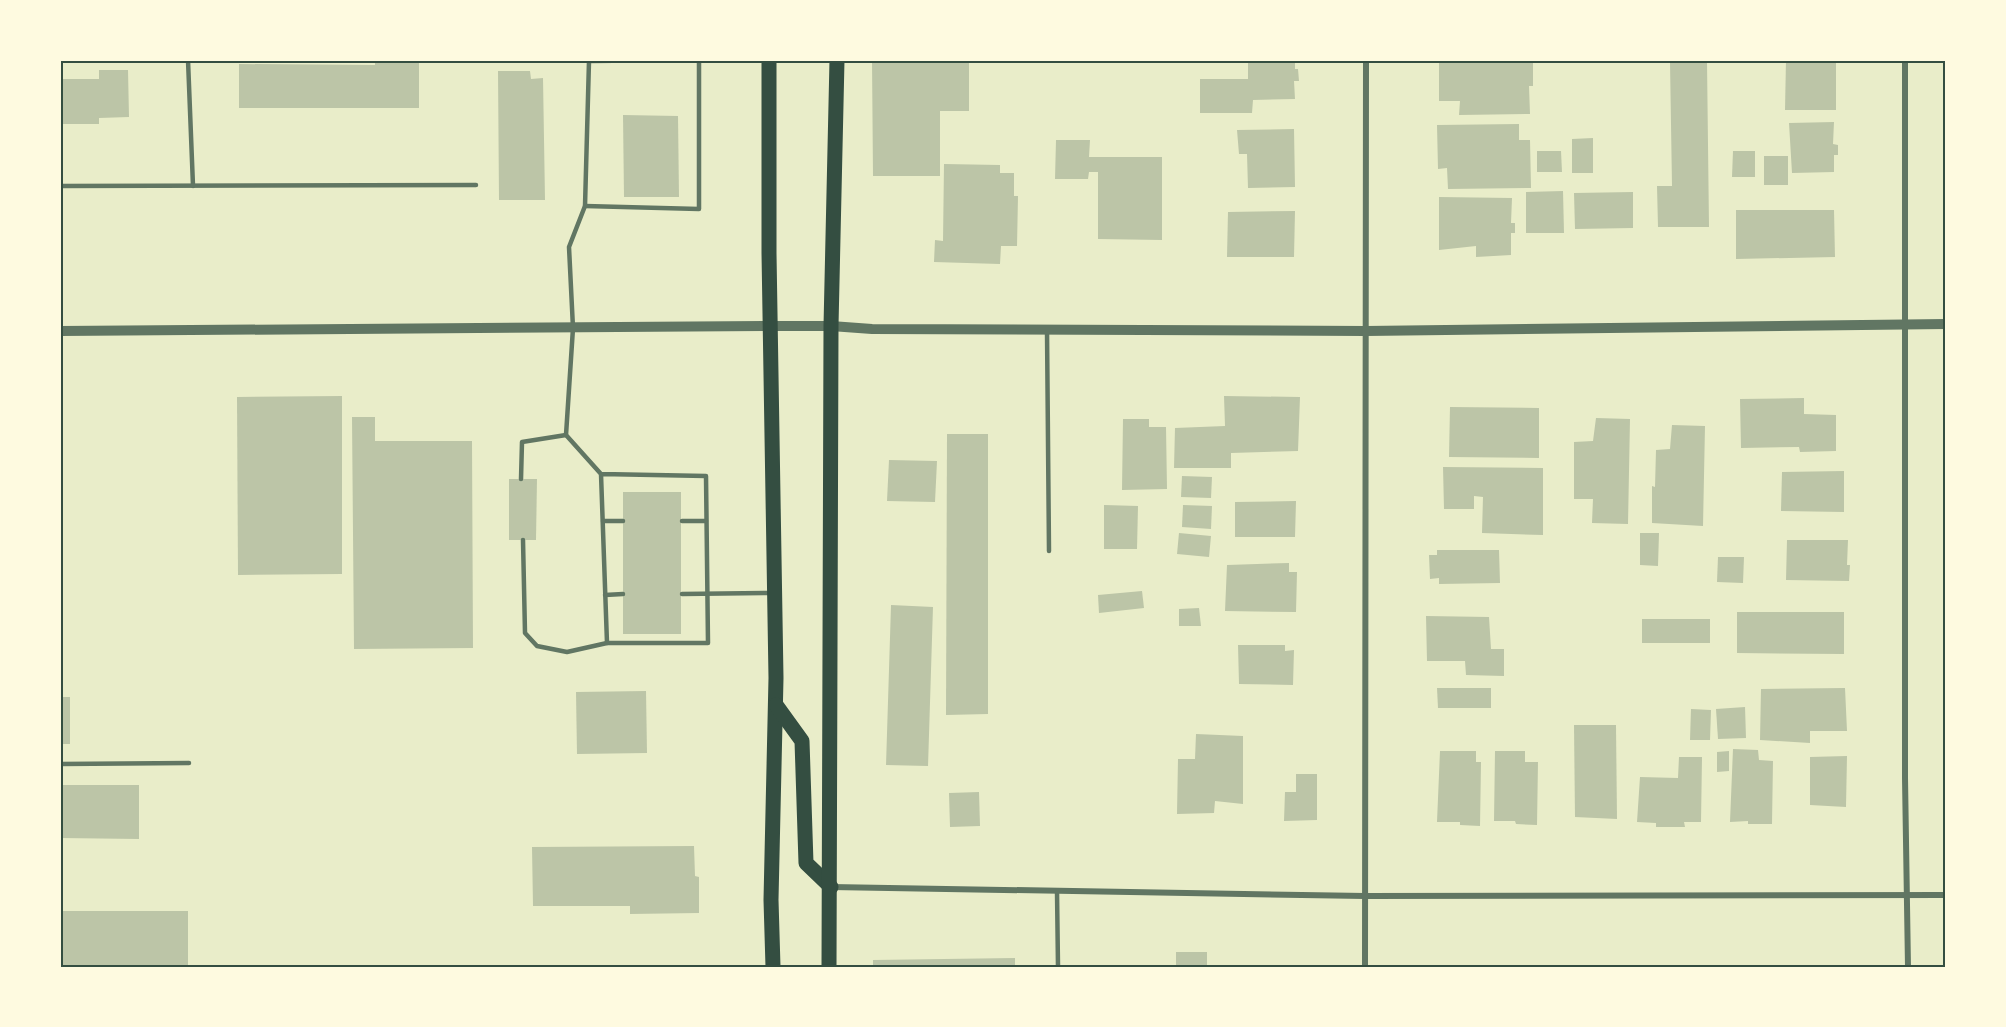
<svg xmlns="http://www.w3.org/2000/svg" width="2006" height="1027" font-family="Montserrat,sans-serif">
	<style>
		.building { fill: #bcc5a7 }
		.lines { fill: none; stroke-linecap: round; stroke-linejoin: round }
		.service { stroke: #617663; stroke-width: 4.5 }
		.minor { stroke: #617663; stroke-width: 6 }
		.tertiary { stroke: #617663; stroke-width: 10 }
		.primary { stroke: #344e41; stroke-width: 15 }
		.neatline { fill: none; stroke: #344e41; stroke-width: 2 }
	</style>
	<rect width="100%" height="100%" fill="#e9edc9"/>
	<g class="building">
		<path d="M 375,60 L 419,60 L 419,108 L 239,108 L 239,64 L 375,65 Z"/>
		<path d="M 872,60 L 969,60 L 969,111 L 940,111 L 940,176 L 873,176 Z"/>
		<path d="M 1248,60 L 1295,60 L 1295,69 L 1298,69 L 1299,81 L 1294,81 L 1295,99 L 1253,100 L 1252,113 L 1200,113 L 1200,79 L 1248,79 Z"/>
		<path d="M 1439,60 L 1533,60 L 1533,86 L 1529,86 L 1530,114 L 1459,115 L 1460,101 L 1439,101 Z"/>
		<path d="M 1786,60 L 1836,60 L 1836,110 L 1785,110 Z"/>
		<path d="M 1670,62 L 1707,62 L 1709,227 L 1658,227 L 1657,186 L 1672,186 Z"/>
		<path d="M 99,70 L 128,70 L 129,117 L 99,118 L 99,124 L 60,124 L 60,79 L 99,79 Z"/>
		<path d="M 498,71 L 530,71 L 531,79 L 543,78 L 545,200 L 499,200 Z"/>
		<path d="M 623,115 L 678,116 L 679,197 L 624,197 Z"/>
		<path d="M 1834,122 L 1833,144 L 1838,145 L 1838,155 L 1834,155 L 1834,172 L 1792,173 L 1789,123 Z"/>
		<path d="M 1519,124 L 1519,140 L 1530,140 L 1531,188 L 1448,189 L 1447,168 L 1438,169 L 1437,125 Z"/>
		<path d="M 1294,129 L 1295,187 L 1248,188 L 1247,154 L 1239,154 L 1237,130 Z"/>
		<path d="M 1593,138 L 1593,173 L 1572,173 L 1572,139 Z"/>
		<path d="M 1056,140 L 1090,140 L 1089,157 L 1162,157 L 1162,240 L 1098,239 L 1098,172 L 1089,172 L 1088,179 L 1055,179 Z"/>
		<path d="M 1537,151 L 1561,151 L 1562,172 L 1537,172 Z"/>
		<path d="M 1733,151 L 1755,151 L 1755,177 L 1732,177 Z"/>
		<rect x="1764" y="156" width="24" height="29"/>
		<path d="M 944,164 L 1000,165 L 1000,173 L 1014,173 L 1014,196 L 1018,196 L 1017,246 L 1001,246 L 1000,264 L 934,262 L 935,240 L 943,241 Z"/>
		<path d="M 1563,191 L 1564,233 L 1526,233 L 1526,192 Z"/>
		<path d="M 1633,192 L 1633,228 L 1575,229 L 1574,193 Z"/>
		<path d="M 1439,197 L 1512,198 L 1511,223 L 1515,223 L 1515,233 L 1511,233 L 1511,255 L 1476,257 L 1476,246 L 1439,250 Z"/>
		<path d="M 1736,210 L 1834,210 L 1835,257 L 1736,259 Z"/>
		<path d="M 1295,211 L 1294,257 L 1227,257 L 1228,212 Z"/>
		<path d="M 342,396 L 342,574 L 238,575 L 237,397 Z"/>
		<path d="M 1224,396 L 1300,397 L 1298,451 L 1231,453 L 1231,468 L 1174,468 L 1175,428 L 1225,426 Z"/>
		<path d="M 1804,398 L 1804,414 L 1836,415 L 1836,451 L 1800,452 L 1799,447 L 1741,448 L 1740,399 Z"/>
		<path d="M 1450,407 L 1539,408 L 1539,458 L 1449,457 Z"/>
		<path d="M 352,417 L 375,417 L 375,441 L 472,441 L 473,648 L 354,649 Z"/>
		<path d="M 1596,418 L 1630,419 L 1628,524 L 1592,523 L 1593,499 L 1574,499 L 1574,442 L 1593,441 Z"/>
		<path d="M 1123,419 L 1149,419 L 1149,427 L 1166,427 L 1167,489 L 1122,490 Z"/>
		<path d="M 1672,425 L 1705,426 L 1703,526 L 1652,523 L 1652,486 L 1655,487 L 1656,450 L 1670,449 Z"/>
		<path d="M 947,434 L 988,434 L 988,714 L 946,715 Z"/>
		<path d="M 889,460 L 937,461 L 935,502 L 887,501 Z"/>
		<path d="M 1443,467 L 1543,468 L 1543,535 L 1482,533 L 1483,497 L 1474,496 L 1474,509 L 1444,509 Z"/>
		<path d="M 1844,471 L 1844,512 L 1781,511 L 1782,472 Z"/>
		<path d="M 1182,476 L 1212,477 L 1211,498 L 1181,497 Z"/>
		<path d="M 509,479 L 537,479 L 536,540 L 509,540 Z"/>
		<rect x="623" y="492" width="58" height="142"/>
		<path d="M 1296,501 L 1295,537 L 1235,537 L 1235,502 Z"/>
		<path d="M 1104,505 L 1138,506 L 1137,549 L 1104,549 Z"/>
		<path d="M 1183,505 L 1212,506 L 1211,529 L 1182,527 Z"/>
		<path d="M 1179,533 L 1211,536 L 1209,557 L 1177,554 Z"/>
		<path d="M 1640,533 L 1659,533 L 1658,566 L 1640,565 Z"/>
		<path d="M 1787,540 L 1848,540 L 1847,565 L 1850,565 L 1849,581 L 1786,580 Z"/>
		<path d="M 1437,550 L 1499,550 L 1500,583 L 1439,584 L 1439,578 L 1430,579 L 1429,555 L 1437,555 Z"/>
		<path d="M 1718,557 L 1744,557 L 1743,583 L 1717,582 Z"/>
		<path d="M 1289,563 L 1289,572 L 1297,572 L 1296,612 L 1225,611 L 1227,565 Z"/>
		<path d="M 1142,591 L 1144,608 L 1099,613 L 1098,595 Z"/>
		<path d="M 891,605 L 933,607 L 928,766 L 886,765 Z"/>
		<path d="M 1199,608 L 1201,626 L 1179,626 L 1179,609 Z"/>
		<path d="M 1737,612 L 1844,612 L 1844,654 L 1737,653 Z"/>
		<path d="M 1426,616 L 1489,617 L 1491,649 L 1504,649 L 1504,676 L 1466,675 L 1465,661 L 1427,661 Z"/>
		<rect x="1642" y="619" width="68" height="24"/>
		<path d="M 1238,645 L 1285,645 L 1285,651 L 1294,650 L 1293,685 L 1239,684 Z"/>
		<path d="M 1437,688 L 1491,688 L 1491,708 L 1438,708 Z"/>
		<path d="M 1845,688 L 1847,731 L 1810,731 L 1810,743 L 1760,740 L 1761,689 Z"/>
		<path d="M 646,691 L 647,753 L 577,754 L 576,692 Z"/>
		<rect x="60" y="697" width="10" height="47"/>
		<path d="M 1745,707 L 1746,738 L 1718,739 L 1716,709 Z"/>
		<path d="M 1691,709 L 1711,710 L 1710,740 L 1690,740 Z"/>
		<path d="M 1574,725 L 1616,725 L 1617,819 L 1575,817 Z"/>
		<path d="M 1196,734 L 1243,736 L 1243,804 L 1215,801 L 1214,813 L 1177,814 L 1178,759 L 1195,759 Z"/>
		<path d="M 1733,749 L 1758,750 L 1759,760 L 1773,761 L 1772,824 L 1748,824 L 1748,821 L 1730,822 Z"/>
		<path d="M 1440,751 L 1476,751 L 1476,762 L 1481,762 L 1480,826 L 1460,825 L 1460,822 L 1437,822 Z"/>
		<path d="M 1495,751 L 1525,751 L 1525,762 L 1538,762 L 1537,825 L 1516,824 L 1515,821 L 1494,821 Z"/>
		<path d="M 1729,751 L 1729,771 L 1717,772 L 1717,752 Z"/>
		<path d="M 1847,756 L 1846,807 L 1810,805 L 1810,757 Z"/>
		<path d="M 1679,757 L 1702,757 L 1701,822 L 1684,822 L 1685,827 L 1656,827 L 1656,823 L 1637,822 L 1640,777 L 1678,778 Z"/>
		<path d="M 1296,774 L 1317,774 L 1317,820 L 1284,821 L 1285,792 L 1296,792 Z"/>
		<path d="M 60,785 L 139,785 L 139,839 L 60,838 Z"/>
		<path d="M 979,792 L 980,826 L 950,827 L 949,793 Z"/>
		<path d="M 694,846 L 695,876 L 699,877 L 699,913 L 630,914 L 630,906 L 533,906 L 532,847 Z"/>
		<rect x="60" y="911" width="128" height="56"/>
		<rect x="1176" y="952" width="31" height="15"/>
		<path d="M 1015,958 L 1015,967 L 873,967 L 873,960 Z"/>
	</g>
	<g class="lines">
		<g class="service">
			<path d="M 188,60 L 193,186"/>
			<path d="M 60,186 L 476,185"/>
			<path d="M 585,206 L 699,209 L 699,60"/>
			<path d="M 1047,330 L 1049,551"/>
			<path d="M 601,474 L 607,643 L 708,643 L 706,476 L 601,474 L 566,435 L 573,328 L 569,247 L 585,206 L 589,61 L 689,60"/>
			<path d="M 521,479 L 522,442 L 566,435"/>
			<path d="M 603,521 L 623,521"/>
			<path d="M 682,521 L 706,521"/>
			<path d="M 523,540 L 525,633 L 537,646 L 567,652 L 607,643"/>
			<path d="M 682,594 L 772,593"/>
			<path d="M 605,595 L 623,594"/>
			<path d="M 60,764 L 189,763"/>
			<path d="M 1057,891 L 1058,967"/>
		</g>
		<g class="minor">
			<path d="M 1905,60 L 1905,778 L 1908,967"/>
			<path d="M 831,887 L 1365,896 L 1946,895"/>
			<path d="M 1365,967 L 1366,60"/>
		</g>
		<path class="tertiary" d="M 60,331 L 771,326 L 831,326 L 872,329 L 1366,331 L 1946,324"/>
		<g class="primary">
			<path d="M 769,60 L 769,253 L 776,678 L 771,900 L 773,967"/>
			<path d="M 776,705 L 802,741 L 806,863 L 831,887"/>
			<path d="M 829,967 L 831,326 L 837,60"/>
		</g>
	</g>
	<rect width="2006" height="1027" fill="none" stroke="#fefae0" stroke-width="123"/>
	<rect x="62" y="62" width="1882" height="904" class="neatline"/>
</svg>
